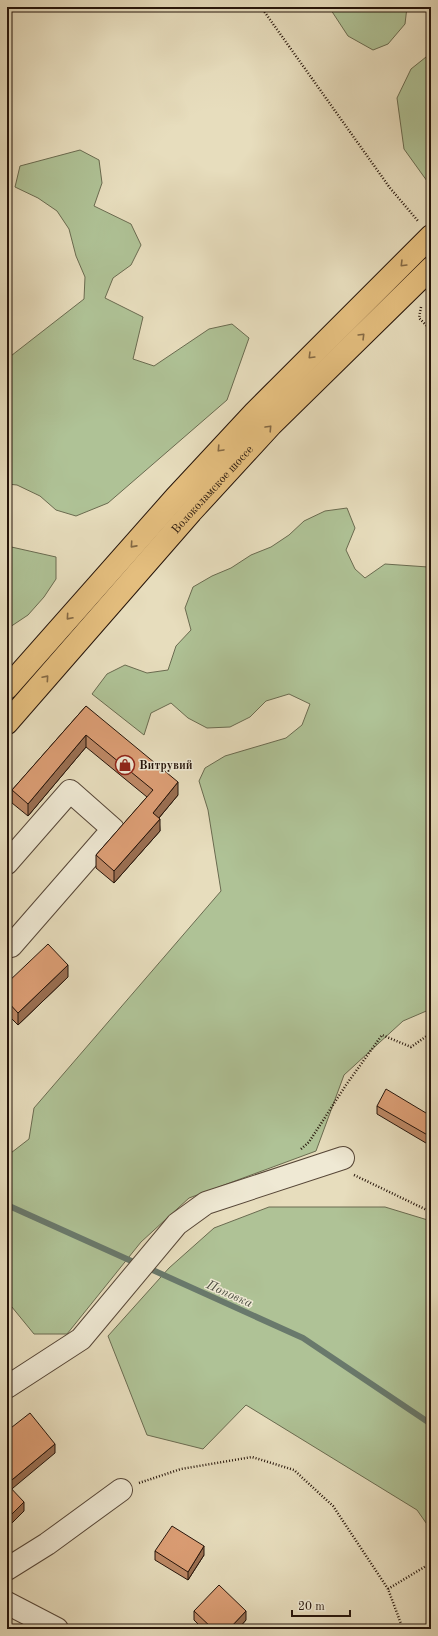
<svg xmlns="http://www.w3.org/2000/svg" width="438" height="1636" font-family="'Old Standard TT',serif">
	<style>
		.green { fill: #afc296; stroke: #6a6b50 }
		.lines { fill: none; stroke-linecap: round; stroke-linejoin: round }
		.stream { stroke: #69796c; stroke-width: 6 }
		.minor-casing { stroke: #564637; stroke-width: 24 }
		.major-casing { stroke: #25140a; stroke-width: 24 }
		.path { stroke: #25140a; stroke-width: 2.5; stroke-dasharray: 1 2; stroke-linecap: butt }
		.minor { stroke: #efe9d4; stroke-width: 22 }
		.major { stroke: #e4be7e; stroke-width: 22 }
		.wall { fill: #bd8865; stroke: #25140a }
		.shaded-wall { fill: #9a6f52; stroke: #25140a }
		.building { fill: #dc9e75; stroke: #25140a }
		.oneway { stroke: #846944 }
		.labels { text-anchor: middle; stroke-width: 3; stroke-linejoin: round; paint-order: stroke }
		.street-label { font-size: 12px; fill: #25140a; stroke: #efe9d4 }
		.poi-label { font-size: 12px; font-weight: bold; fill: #25140a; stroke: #efe9d4; text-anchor: start }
		.water-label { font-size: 13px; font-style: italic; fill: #4d4f43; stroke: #efe9d4 }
	</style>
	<rect width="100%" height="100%" fill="#e7ddbd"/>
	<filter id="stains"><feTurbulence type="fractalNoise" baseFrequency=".005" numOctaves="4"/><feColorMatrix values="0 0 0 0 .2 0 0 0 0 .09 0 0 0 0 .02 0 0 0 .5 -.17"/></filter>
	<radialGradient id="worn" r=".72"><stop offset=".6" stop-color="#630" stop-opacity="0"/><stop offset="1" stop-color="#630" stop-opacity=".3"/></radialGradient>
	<g class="green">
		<path d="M 329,7 L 407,7 L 405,24 L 388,44 L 373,50 L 348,36 Z"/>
		<path d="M 431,53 L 431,178 L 427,181 L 404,149 L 397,98 L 411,69 Z"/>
		<path d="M 80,150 L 99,160 L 102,183 L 94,206 L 131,224 L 141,245 L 131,265 L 113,278 L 105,298 L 143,317 L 133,359 L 154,366 L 209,329 L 232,324 L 249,338 L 227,400 L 108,503 L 76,516 L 56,510 L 40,496 L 17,485 L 7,484 L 7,359 L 84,299 L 85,277 L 76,256 L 69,229 L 57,211 L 38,198 L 15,187 L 20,166 Z"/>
		<path d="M 347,508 L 355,528 L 346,550 L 355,569 L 365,578 L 385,564 L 428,567 L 431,570 L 431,1009 L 403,1021 L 344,1075 L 316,1151 L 189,1198 L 141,1242 L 67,1334 L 34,1334 L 7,1301 L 7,1156 L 29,1139 L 34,1108 L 221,891 L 208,810 L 199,781 L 205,768 L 225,756 L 286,738 L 302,725 L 310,704 L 289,694 L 266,701 L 250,717 L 230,727 L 207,728 L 188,718 L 171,703 L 151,713 L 144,735 L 92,694 L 107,674 L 125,665 L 147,673 L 168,670 L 176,646 L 191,630 L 185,608 L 193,587 L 212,576 L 231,568 L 251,555 L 271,547 L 289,535 L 304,521 L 325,511 Z"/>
		<path d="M 7,546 L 56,557 L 56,579 L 44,597 L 28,615 L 7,629 Z"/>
		<path d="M 269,1207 L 385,1207 L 431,1221 L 431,1530 L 417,1510 L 246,1405 L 203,1449 L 147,1435 L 108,1336 L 169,1268 L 214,1228 Z"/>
	</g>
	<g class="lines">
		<g class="stream">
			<path d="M 7,1205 L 138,1264"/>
			<path d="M 146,1267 L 303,1338 L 431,1424"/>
		</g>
		<defs>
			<g id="minor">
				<path d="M 7,863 L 70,791 L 113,829 L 11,946 L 7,943"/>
				<path d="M 7,1387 L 81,1339 L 177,1224 L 206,1203 L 343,1158"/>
				<path d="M 7,1569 L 47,1544 L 121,1490"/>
				<path d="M 7,1603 L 57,1629"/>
			</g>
			<g id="major">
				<path d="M 7,688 L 175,498 L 255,412 L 431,236"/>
				<path id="s1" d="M 7,723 L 191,512 L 271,425 L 431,268"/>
			</g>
		</defs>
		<use href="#minor" class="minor-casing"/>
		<use href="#major" class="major-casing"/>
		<g class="path">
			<path d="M 261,7 L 390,188 L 418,221"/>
			<path d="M 421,307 L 419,318 L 431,330"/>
			<path d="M 301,1149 L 309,1142 L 346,1085 L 382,1035 L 411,1047 L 431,1033"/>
			<path d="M 354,1175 L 431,1212"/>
			<path d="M 139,1483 L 181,1469 L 252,1457 L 294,1470 L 333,1506 L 388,1589 L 403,1629"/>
			<path d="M 388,1589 L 431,1563"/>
		</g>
		<use href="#minor" class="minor"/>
		<use href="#major" class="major"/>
	</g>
	<g class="wall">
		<path d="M 86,706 L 178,795 L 159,818 L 160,831 L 114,883 L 96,868 L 96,855 L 147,797 L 86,747 L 28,816 L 12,803 L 12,790 Z"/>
		<path d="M 68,977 L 18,1025 L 7,1014 L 7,983 Z"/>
		<path d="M 377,1106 L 431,1116 L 431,1146 L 377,1114 Z"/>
		<path d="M 155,1551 L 204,1555 L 188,1580 L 155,1560 Z"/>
		<path d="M 194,1611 L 246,1620 L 238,1629 L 203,1629 L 194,1620 Z"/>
	</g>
	<g class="shaded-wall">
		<path d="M 86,735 L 86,747 L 28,816 L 28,804 Z"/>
		<path d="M 178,782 L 178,795 L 153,825 L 153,813 Z"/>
		<path d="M 160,819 L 160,831 L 114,883 L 114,871 Z"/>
		<path d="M 68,965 L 68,977 L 18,1025 L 18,1013 Z"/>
		<path d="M 55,1444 L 55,1453 L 7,1493 L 7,1484 Z"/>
		<path d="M 24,1502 L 24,1511 L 7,1528 L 7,1519 Z"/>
		<path d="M 204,1546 L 204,1555 L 188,1580 L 188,1572 Z"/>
		<path d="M 246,1611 L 246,1620 L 238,1629 L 229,1629 Z"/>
	</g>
	<g class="building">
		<path d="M 86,706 L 178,782 L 153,813 L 160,819 L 114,871 L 96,855 L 153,790 L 86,735 L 28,804 L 12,790 Z"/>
		<path d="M 48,944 L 68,965 L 18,1013 L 7,1001 L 7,983 Z"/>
		<path d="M 386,1089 L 431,1116 L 431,1137 L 377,1106 Z"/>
		<path d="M 30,1413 L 55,1444 L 7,1484 L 7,1450 L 9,1448 L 7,1446 L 7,1431 Z"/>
		<path d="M 7,1484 L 24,1502 L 7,1519 Z"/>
		<path d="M 172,1526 L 204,1546 L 188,1572 L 155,1551 Z"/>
		<path d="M 219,1585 L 246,1611 L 229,1629 L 213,1629 L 194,1611 Z"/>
	</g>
	<defs><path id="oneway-chevron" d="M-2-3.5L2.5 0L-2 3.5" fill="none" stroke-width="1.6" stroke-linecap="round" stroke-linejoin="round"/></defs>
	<g class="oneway">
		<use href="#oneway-chevron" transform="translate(403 264) rotate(135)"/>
		<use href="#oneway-chevron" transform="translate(362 336) rotate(-45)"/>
		<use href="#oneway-chevron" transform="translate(311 356) rotate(135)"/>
		<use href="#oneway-chevron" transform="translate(269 428) rotate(-47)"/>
		<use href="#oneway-chevron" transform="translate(220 449) rotate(133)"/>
		<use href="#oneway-chevron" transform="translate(133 545) rotate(132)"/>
		<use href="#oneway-chevron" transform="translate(69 617) rotate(131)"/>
		<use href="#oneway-chevron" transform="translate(46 678) rotate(-49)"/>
	</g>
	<defs>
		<symbol id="shop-ring" viewBox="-11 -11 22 22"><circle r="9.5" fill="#efe9d4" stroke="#8f2418" stroke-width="1.5"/><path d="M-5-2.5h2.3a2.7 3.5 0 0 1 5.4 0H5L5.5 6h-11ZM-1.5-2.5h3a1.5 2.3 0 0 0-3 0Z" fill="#8f2418"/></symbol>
	</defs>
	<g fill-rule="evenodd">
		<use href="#shop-ring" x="114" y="754" width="22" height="22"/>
	</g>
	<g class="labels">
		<g class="street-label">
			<text dy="4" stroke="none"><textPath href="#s1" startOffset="311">Волоколамское шоссе</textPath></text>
		</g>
		<g class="poi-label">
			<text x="139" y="769">Витрувий</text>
		</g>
		<g class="water-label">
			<text transform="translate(230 1293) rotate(24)" y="5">Поповка</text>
		</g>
	</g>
	<rect width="438" height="1636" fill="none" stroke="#e7ddbd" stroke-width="24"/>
	<rect x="8" y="8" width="422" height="1620" fill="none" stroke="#25140a" stroke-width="2"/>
	<rect x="12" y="12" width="414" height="1612" fill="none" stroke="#25140a"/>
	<path d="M292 1610v6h58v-6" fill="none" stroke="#25140a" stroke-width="2"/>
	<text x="298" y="1610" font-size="12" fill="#25140a" stroke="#efe9d4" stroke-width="3" paint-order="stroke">20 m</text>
	<rect width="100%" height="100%" filter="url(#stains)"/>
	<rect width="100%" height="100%" fill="url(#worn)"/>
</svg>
